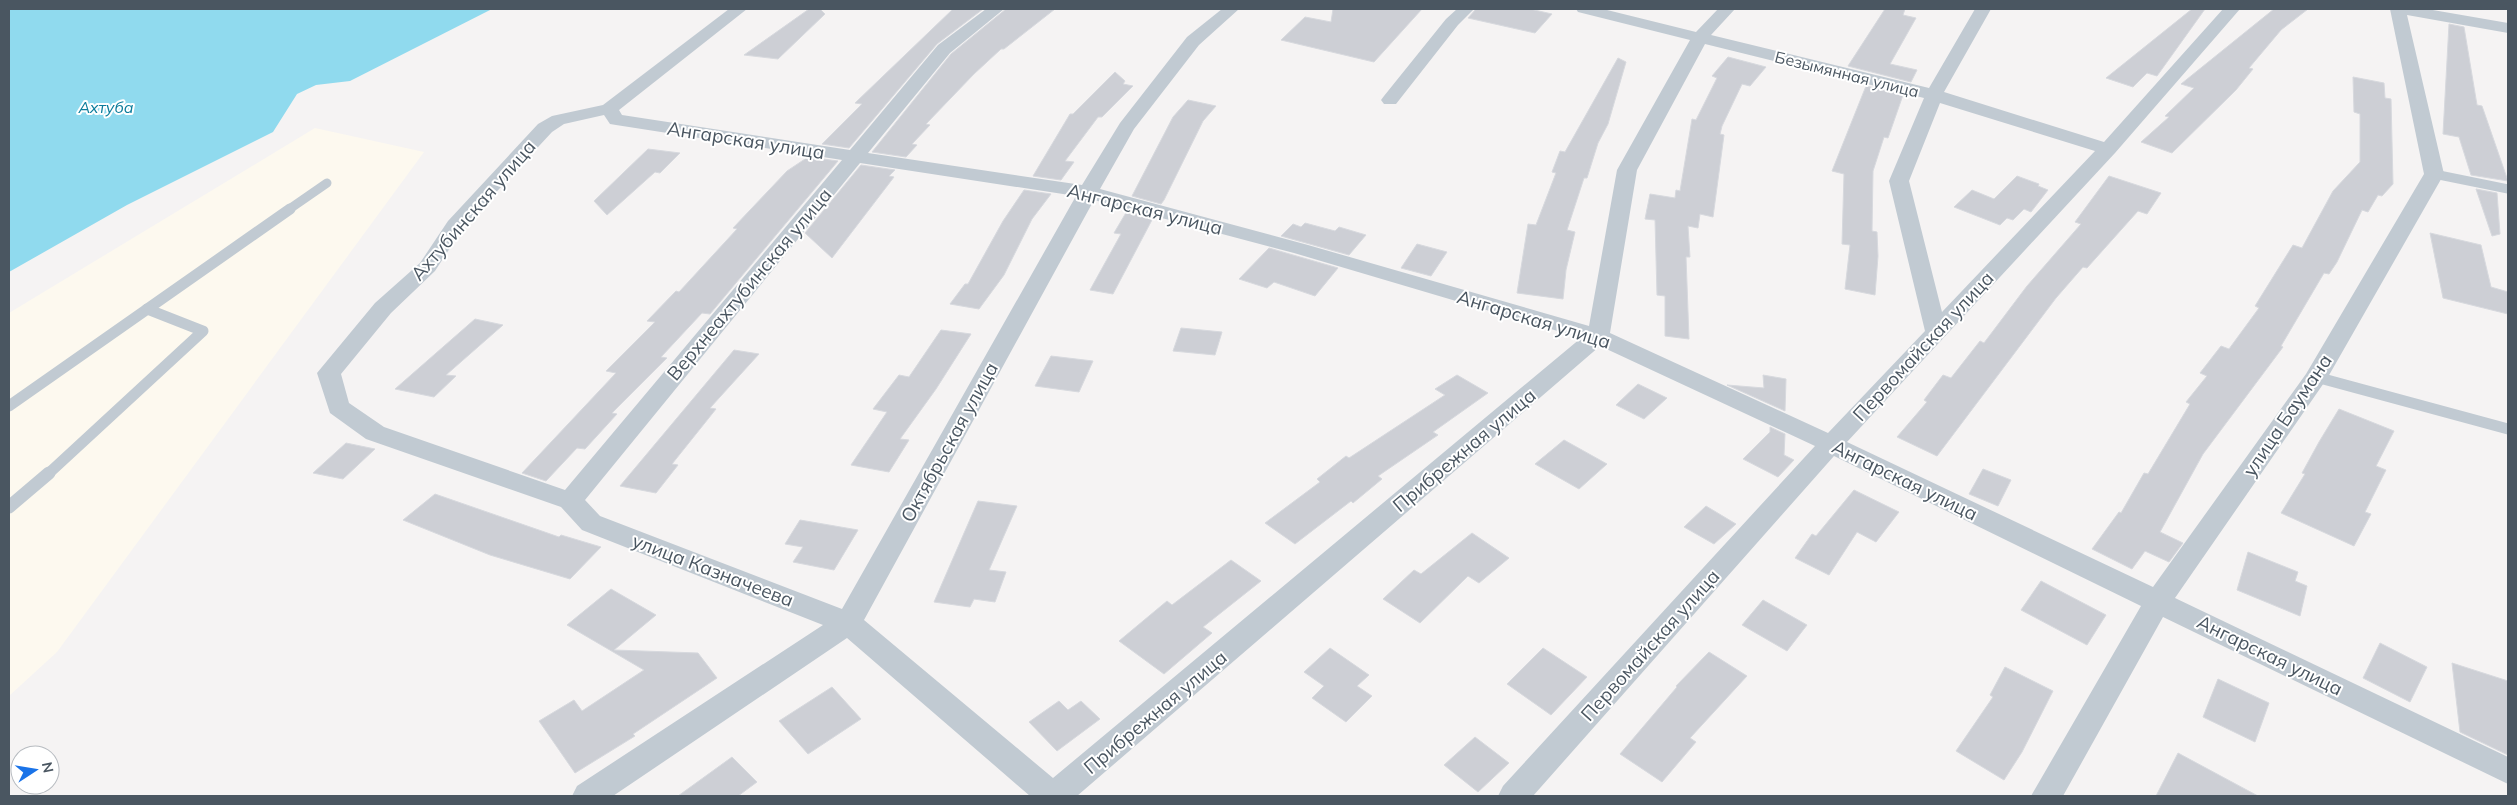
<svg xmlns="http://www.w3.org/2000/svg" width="2517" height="805" font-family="Mulish,sans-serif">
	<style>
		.commercial { fill: #fdf9ef }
		.water { fill: #90daee }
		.building { fill: #cdcfd5; stroke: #d7d9de }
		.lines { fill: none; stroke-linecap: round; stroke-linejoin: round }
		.service-far2 { stroke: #c1cad2; stroke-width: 9 }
		.service-far1 { stroke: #c1cad2; stroke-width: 11 }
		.service { stroke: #c1cad2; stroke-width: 13 }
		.minor { fill: #c1cad2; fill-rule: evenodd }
		.labels { text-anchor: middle; stroke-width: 4; stroke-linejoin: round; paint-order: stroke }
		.far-street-label { font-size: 16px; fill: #4a5661; stroke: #fff }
		.far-water-label { font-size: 16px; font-style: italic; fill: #0c7c9b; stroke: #fff }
		.street-label { font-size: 19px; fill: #4a5661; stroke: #fff }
	</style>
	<rect width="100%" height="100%" fill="#f5f3f3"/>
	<path class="commercial" d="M 315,128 L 424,152 L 57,652 L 9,696 L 9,313 Z"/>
	<path class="water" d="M 9,9 L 492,9 L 350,81 L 316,85 L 297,94 L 273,132 L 127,205 L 9,272 Z"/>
	<g class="building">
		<path d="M 809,9 L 820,9 L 825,14 L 778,59 L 744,55 Z"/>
		<path d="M 953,9 L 983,9 L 937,44 L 849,148 L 822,144 L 862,104 L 855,103 Z"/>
		<path d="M 1006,9 L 1055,9 L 1004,49 L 1001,49 L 974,74 L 926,124 L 930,125 L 912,144 L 917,145 L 906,157 L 872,152 L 951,54 Z"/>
		<path d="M 1333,9 L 1422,9 L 1374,62 L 1281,40 L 1305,17 L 1331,22 Z"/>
		<path d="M 1476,9 L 1530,9 L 1552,14 L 1535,33 L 1468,18 Z"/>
		<path d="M 1885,9 L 1905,9 L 1903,15 L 1916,18 L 1890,64 L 1917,70 L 1911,82 L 1848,66 Z"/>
		<path d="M 2192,9 L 2205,9 L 2157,76 L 2147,73 L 2133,87 L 2106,78 Z"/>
		<path d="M 2274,9 L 2308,9 L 2281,30 L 2249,68 L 2253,69 L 2236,90 L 2172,153 L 2141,142 L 2169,117 L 2165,116 L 2194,88 L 2181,84 Z"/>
		<path d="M 2449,24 L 2464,27 L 2477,105 L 2482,106 L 2508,181 L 2471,175 L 2459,137 L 2443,134 Z"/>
		<path d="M 1728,57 L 1766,67 L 1750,86 L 1742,84 L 1722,126 L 1720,134 L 1724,135 L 1713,217 L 1700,214 L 1698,228 L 1688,226 L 1690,257 L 1686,257 L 1689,339 L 1665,336 L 1665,296 L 1657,295 L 1655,220 L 1645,219 L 1650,194 L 1675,198 L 1676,190 L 1680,191 L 1692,119 L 1696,120 L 1717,78 L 1712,76 Z"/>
		<path d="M 1618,58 L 1626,62 L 1608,124 L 1598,143 L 1587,178 L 1584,178 L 1567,230 L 1575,232 L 1566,270 L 1563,299 L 1517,293 L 1528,224 L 1536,225 L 1556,173 L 1552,172 L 1560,151 L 1565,152 Z"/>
		<path d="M 1115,72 L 1125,81 L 1123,84 L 1133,86 L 1102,117 L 1098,117 L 1065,161 L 1074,162 L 1061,180 L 1033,176 L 1070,114 L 1073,114 Z"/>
		<path d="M 2353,77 L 2384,83 L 2385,98 L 2391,99 L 2393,184 L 2382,196 L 2378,195 L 2368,212 L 2362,210 L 2337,262 L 2329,274 L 2324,273 L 2281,346 L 2283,347 L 2203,454 L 2160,532 L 2183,543 L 2169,562 L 2145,551 L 2132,569 L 2092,549 L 2119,512 L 2121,513 L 2144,473 L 2148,474 L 2190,404 L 2186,402 L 2207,376 L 2200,373 L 2221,346 L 2229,349 L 2259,308 L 2255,306 L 2293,245 L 2302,248 L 2333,191 L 2360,162 L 2360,114 L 2354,112 Z"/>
		<path d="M 1866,86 L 1903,95 L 1888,138 L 1884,137 L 1873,171 L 1872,231 L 1877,232 L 1878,256 L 1875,295 L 1845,289 L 1850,245 L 1842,244 L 1844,174 L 1832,171 Z"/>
		<path d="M 1188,100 L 1216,106 L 1203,121 L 1164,200 L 1161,204 L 1132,196 L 1173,117 Z"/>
		<path d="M 648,149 L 680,153 L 660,173 L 655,172 L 607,215 L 594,201 Z"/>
		<path d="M 808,157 L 838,161 L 710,314 L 702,313 L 661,357 L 667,358 L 612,413 L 617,414 L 585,449 L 577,448 L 546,481 L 522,473 L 616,373 L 606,371 L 655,322 L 647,321 L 676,291 L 679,292 L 737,229 L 733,228 L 787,171 Z"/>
		<path d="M 861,165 L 895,170 L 889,176 L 894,177 L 832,258 L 805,233 Z"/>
		<path d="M 2017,176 L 2039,184 L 2038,186 L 2048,190 L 2031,212 L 2024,209 L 2013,220 L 2007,218 L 2000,225 L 1954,207 L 1972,190 L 1994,199 Z"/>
		<path d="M 2109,176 L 2161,193 L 2147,214 L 2138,211 L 2087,268 L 2083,267 L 2056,298 L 1937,456 L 1897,437 L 1927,402 L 1924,400 L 1943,375 L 1951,378 L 1980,341 L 1984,343 L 2027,286 L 2081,224 L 2075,222 Z"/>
		<path d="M 2476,189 L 2497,193 L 2500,234 L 2492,236 Z"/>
		<path d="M 1024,190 L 1051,194 L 1032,219 L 1004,275 L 979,309 L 950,304 L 965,284 L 968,284 L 1003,221 Z"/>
		<path d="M 1127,211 L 1153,218 L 1113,294 L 1090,290 L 1121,234 L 1114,233 Z"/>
		<path d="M 1305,223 L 1335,231 L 1339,227 L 1366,235 L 1349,255 L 1281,236 L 1293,224 L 1301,227 Z"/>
		<path d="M 2430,233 L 2481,245 L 2491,287 L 2508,292 L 2508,314 L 2443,298 Z"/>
		<path d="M 1417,244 L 1447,252 L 1431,276 L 1401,268 Z"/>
		<path d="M 1269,248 L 1293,255 L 1338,268 L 1315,296 L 1274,282 L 1267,288 L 1239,279 Z"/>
		<path d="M 475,319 L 503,325 L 446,375 L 456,376 L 434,397 L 395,389 Z"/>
		<path d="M 1181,328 L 1222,332 L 1215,355 L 1173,351 Z"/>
		<path d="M 941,330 L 971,334 L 936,389 L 900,439 L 909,440 L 889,472 L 851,465 L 887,412 L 873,409 L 899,375 L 909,377 Z"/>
		<path d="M 734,350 L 759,354 L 710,408 L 716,409 L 672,464 L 678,465 L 656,493 L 620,486 Z"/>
		<path d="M 1051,356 L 1093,361 L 1079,392 L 1035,386 Z"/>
		<path d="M 1457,375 L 1488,393 L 1433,432 L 1438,435 L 1378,476 L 1382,479 L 1353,503 L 1351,501 L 1295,544 L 1265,523 L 1320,482 L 1317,479 L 1346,456 L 1349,458 L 1445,395 L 1435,389 Z"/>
		<path d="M 1763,375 L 1786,379 L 1785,411 L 1727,385 L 1764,388 Z"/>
		<path d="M 1638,384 L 1667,398 L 1644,419 L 1616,405 Z"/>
		<path d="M 2339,409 L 2394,431 L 2376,466 L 2386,470 L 2365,512 L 2371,514 L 2354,546 L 2281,513 L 2305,474 L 2302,473 L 2319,442 Z"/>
		<path d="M 1770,427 L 1785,434 L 1784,455 L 1794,460 L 1778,477 L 1743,459 L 1770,432 Z"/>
		<path d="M 1564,440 L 1607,464 L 1579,489 L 1535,464 Z"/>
		<path d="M 346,443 L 375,449 L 343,479 L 313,473 Z"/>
		<path d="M 1983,469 L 2011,480 L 1998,506 L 1969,494 Z"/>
		<path d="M 1854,490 L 1899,512 L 1876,542 L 1857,532 L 1829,575 L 1795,558 L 1812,534 L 1816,536 Z"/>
		<path d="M 435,494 L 559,537 L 561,535 L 601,547 L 570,579 L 490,555 L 403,520 Z"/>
		<path d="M 978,501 L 1017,506 L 989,570 L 1006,572 L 995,602 L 974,599 L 970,607 L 934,602 Z"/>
		<path d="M 1706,506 L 1736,524 L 1714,544 L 1684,527 Z"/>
		<path d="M 800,520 L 858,530 L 834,570 L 793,562 L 803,547 L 785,544 Z"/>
		<path d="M 1472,533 L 1509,558 L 1479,583 L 1468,576 L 1420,623 L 1383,599 L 1414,570 L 1421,574 Z"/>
		<path d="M 2248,552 L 2298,572 L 2295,581 L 2307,586 L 2300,616 L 2237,590 Z"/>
		<path d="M 1231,560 L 1261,581 L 1203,627 L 1212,633 L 1164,674 L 1119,641 L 1167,601 L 1172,605 Z"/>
		<path d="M 2041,581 L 2106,615 L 2087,645 L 2021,610 Z"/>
		<path d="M 611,589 L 656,615 L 614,650 L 698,653 L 717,678 L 633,734 L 635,736 L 575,773 L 539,721 L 574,700 L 582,711 L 644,670 L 567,625 Z"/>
		<path d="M 1763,600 L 1807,625 L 1787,651 L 1742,625 Z"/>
		<path d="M 2380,643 L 2427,667 L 2410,702 L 2363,678 Z"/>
		<path d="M 1330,648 L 1369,675 L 1357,686 L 1372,696 L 1346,722 L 1312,698 L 1324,686 L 1304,672 Z"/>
		<path d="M 1543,648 L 1587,677 L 1551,715 L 1507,684 Z"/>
		<path d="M 1709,652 L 1747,676 L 1690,738 L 1696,742 L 1662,782 L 1620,754 L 1677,687 L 1676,686 Z"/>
		<path d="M 2452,663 L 2508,681 L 2508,755 L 2460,732 Z"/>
		<path d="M 2005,667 L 2053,691 L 2022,752 L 2004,780 L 1956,751 L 1993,697 L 1990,695 Z"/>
		<path d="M 2218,679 L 2269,703 L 2255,742 L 2203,717 Z"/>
		<path d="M 832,687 L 861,719 L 808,754 L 779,721 Z"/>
		<path d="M 1059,701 L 1068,710 L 1081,701 L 1100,719 L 1057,751 L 1029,722 Z"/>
		<path d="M 1475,737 L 1509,763 L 1478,792 L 1444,765 Z"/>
		<path d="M 2178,753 L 2258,796 L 2156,796 Z"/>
		<path d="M 732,757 L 757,782 L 738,796 L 678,796 Z"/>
	</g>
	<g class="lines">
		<g class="service-far2">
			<path d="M 2434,174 L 2508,189"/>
			<path d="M 288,210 L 327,183"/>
		</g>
		<g class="service-far1">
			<path d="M 2316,377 L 2508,429"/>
			<path d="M 9,406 L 290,209"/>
			<path d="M 48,474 L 203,331 L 147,309"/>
		</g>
		<path class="service" d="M 9,507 L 49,473"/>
		<g class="minor">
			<path d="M 729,9 L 747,9 L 619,110 L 622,115 L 850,150 L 938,45 L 986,9 L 1004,9 L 950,53 L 868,153 L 1082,185 L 1120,123 L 1187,37 L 1222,9 L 1239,9 L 1199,45 L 1134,129 L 1100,189 L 1308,245 L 1589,326 L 1617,170 L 1690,40 L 1578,12 L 1576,9 L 1603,9 L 1696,32 L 1718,9 L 1735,9 L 1711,35 L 1929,88 L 1975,9 L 1991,9 L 1944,92 L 2104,142 L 2223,9 L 2240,9 L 2115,153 L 1847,442 L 2153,587 L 2306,374 L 2424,174 L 2390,9 L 2427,9 L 2508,23 L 2508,33 L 2407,15 L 2444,174 L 2328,377 L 2175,598 L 2508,757 L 2508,784 L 2163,617 L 2063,796 L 2031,796 L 2141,606 L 1834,456 L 1533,796 L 1498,796 L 1503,786 L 1815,446 L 1600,346 L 1077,796 L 1030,796 L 847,638 L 613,796 L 572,796 L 577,786 L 823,625 L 582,530 L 561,507 L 366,439 L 330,413 L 317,373 L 375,303 L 420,263 L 448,221 L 538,124 L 552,116 L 603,105 ZM 1705,44 L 1924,98 L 1889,181 L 1925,331 L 1828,433 L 1610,333 L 1637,170 ZM 1940,103 L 2095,151 L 1942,312 L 1909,181 ZM 604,115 L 610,124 L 616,125 L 842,160 L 565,490 L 384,427 L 349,403 L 341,374 L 391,313 L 435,271 L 463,228 L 552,132 L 564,124 ZM 860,163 L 1076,196 L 842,609 L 600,516 L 585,500 ZM 1094,200 L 1294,253 L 1581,338 L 1053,778 L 864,620 Z"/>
			<path d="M 1457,9 L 1474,9 L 1458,25 L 1396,104 L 1384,104 L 1381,100 L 1384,96 L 1446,19 Z"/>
		</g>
	</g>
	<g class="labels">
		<g class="far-street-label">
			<text transform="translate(1847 74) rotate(14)" y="6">Безымянная улица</text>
		</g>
		<g class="far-water-label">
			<text x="106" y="113">Ахтуба</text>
		</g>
		<g class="street-label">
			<text transform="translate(746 140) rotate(9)" y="7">Ангарская улица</text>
			<text transform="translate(1145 209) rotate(14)" y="7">Ангарская улица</text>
			<text transform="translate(473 210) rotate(-49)" y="7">Ахтубинская улица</text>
			<text transform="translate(749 284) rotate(-50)" y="7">Верхнеахтубинская улица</text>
			<text transform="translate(1534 319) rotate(17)" y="7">Ангарская улица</text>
			<text transform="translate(1923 346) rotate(-47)" y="7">Первомайская улица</text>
			<text transform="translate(2287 415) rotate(-56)" y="7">улица Баумана</text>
			<text transform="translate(949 442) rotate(-61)" y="7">Октябрьская улица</text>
			<text transform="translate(1464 450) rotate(-40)" y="7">Прибрежная улица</text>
			<text transform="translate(1905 480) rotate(26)" y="7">Ангарская улица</text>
			<text transform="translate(713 570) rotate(21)" y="7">улица Казначеева</text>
			<text transform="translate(1650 645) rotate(-48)" y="7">Первомайская улица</text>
			<text transform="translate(2270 655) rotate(26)" y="7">Ангарская улица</text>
			<text transform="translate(1155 712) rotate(-40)" y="7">Прибрежная улица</text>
		</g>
	</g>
	<rect width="2517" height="805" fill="none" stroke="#4a5661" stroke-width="20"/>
	<g transform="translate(35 770) rotate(78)"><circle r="24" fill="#ffffff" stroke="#b7bbc0"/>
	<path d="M0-4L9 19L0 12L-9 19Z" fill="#1a73e8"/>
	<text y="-8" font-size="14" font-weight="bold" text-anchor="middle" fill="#4a5661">N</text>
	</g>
</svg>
